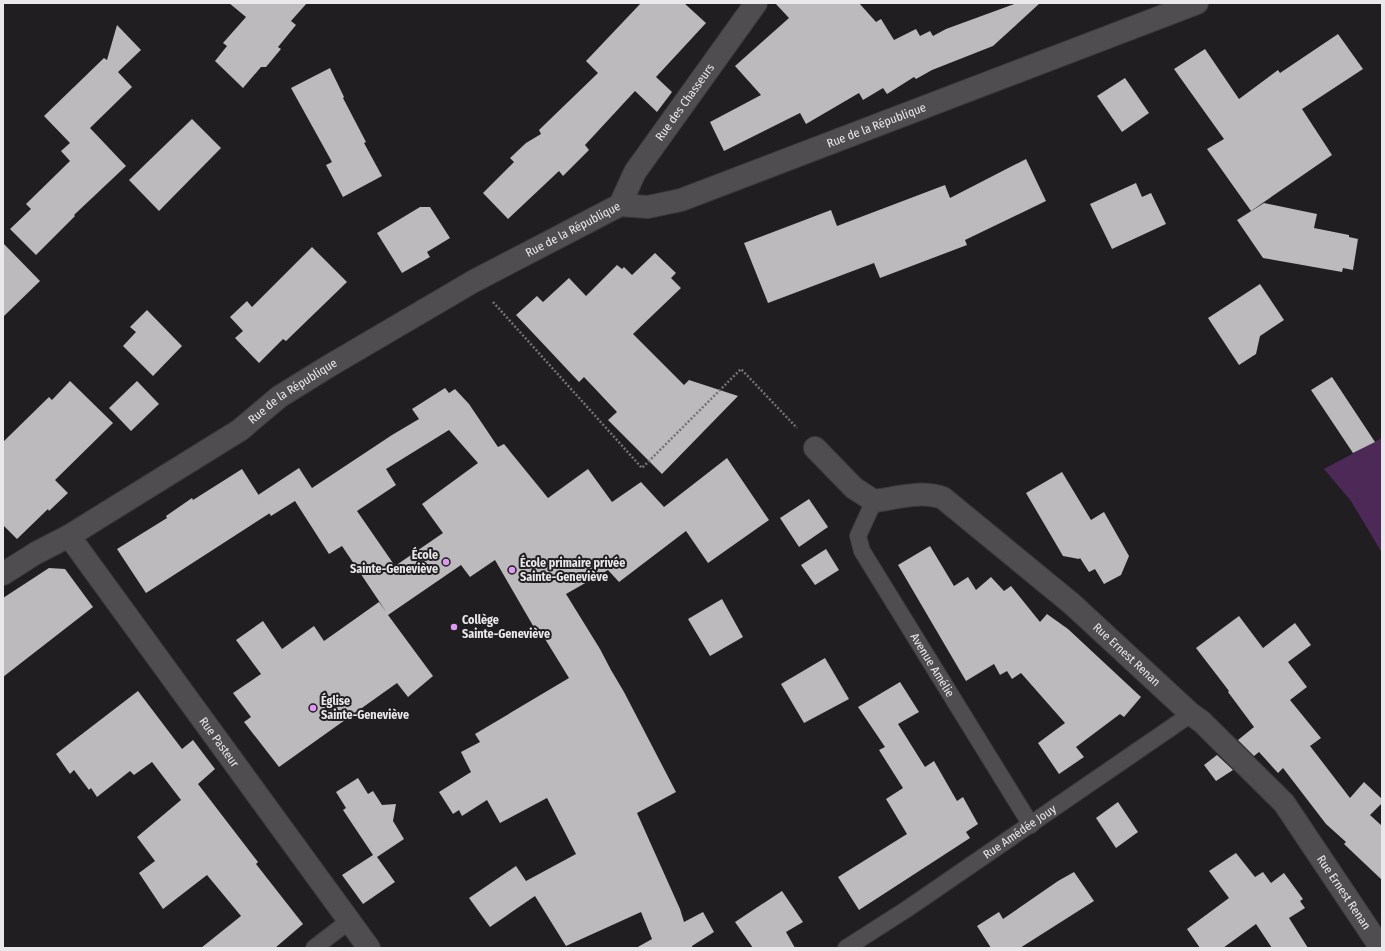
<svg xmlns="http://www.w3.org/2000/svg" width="1385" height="951" font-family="'Fira Sans Condensed',sans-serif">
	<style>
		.green { fill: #4c2957 }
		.building { fill: #bdbabe; fill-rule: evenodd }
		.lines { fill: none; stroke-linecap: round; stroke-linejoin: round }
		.service-casing { stroke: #3b393c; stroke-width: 18 }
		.minor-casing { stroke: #3b393c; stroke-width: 24 }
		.path { stroke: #747274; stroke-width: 2.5; stroke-dasharray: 2 2; stroke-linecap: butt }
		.service { stroke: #504d51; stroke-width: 16 }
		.minor { stroke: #504d51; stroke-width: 22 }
		.poi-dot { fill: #de98f2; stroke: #201e21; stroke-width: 1.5 }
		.labels { text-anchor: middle; stroke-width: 4; stroke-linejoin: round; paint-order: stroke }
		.street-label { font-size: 12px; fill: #eae8ea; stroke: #201e21 }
		.poi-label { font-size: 12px; font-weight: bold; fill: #eae8ea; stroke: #201e21; text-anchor: start }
	</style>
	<rect width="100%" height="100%" fill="#201e21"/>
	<path class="green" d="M 1382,438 L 1382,553 L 1351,501 L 1324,469 Z"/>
	<g class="building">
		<path d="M 229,3 L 307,3 L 291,21 L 296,25 L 278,47 L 281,49 L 266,67 L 261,67 L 243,88 L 215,61 L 227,46 L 223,43 L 246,17 Z"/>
		<path d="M 641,3 L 684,3 L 706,23 L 656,77 L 672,92 L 657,112 L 635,91 L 585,145 L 589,150 L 563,176 L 559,171 L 508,219 L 483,193 L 514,162 L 510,158 L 526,143 L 541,134 L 539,130 L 598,73 L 586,61 Z"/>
		<path d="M 775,3 L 859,3 L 876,22 L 881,19 L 894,40 L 916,29 L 920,36 L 930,31 L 933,36 L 946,29 L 1017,3 L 1040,3 L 993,46 L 932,70 L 916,79 L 914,77 L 887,94 L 883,88 L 863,100 L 859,93 L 806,124 L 800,113 L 724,151 L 710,122 L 761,95 L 735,66 L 789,18 Z"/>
		<path d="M 117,25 L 141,50 L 118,72 L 132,87 L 90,128 L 126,166 L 74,215 L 75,216 L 36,255 L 10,229 L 31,209 L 26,204 L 70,161 L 61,151 L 70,143 L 44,116 L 104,58 L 107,60 Z"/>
		<path d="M 1338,34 L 1363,69 L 1302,109 L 1332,155 L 1251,211 L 1207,149 L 1224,139 L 1174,69 L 1205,49 L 1239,99 L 1278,70 L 1280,73 Z"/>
		<path d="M 330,68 L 344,97 L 343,98 L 366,142 L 364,143 L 382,176 L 343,197 L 326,165 L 332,162 L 291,88 Z"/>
		<path d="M 1125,78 L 1149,113 L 1122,132 L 1097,96 Z"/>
		<path d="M 192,119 L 221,148 L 159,211 L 129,180 Z"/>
		<path d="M 1026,159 L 1046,201 L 965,240 L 967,245 L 880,278 L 874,263 L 768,303 L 744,243 L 831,210 L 837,226 L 945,185 L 950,198 Z"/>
		<path d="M 1136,183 L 1142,197 L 1151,193 L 1166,224 L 1112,249 L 1090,204 Z"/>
		<path d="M 1264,203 L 1317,214 L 1314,228 L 1349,235 L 1349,237 L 1358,239 L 1353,270 L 1343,268 L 1342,272 L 1263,258 L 1237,220 Z"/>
		<path d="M 420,207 L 430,207 L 450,238 L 427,252 L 430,257 L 402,273 L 377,233 Z"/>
		<path d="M 3,243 L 40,281 L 3,317 Z"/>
		<path d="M 312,247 L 347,282 L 286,341 L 283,339 L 259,363 L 235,338 L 243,331 L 230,317 L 247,301 L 252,307 Z"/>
		<path d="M 655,253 L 676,273 L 671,278 L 681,288 L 633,334 L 684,385 L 689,380 L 738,396 L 662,474 L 608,420 L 617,412 L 584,377 L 579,382 L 516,315 L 537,296 L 543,302 L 569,278 L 586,296 L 617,265 L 622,269 L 624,267 L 632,275 Z"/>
		<path d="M 1260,284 L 1284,320 L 1260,336 L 1256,354 L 1239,365 L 1208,318 Z"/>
		<path d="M 147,310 L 182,346 L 153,376 L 123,346 L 136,332 L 130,327 Z"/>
		<path d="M 1332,377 L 1375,442 L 1353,453 L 1311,390 Z"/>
		<path d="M 70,381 L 113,423 L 55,480 L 68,493 L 49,511 L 48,509 L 17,539 L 3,525 L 3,442 L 49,397 L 52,400 Z"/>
		<path d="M 137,381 L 159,404 L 131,431 L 109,408 Z"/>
		<path d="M 445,388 L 449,393 L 455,389 L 469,404 L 498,447 L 504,444 L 548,498 L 588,469 L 612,502 L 641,482 L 664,507 L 727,458 L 769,520 L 708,563 L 686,531 L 619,582 L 608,570 L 566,594 L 600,649 L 611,670 L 624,692 L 676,792 L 637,813 L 680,909 L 684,922 L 703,912 L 714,932 L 692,946 L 692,948 L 636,948 L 652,939 L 641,912 L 566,946 L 535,896 L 490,927 L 469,898 L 516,866 L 526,881 L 576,854 L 547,798 L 500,823 L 487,800 L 462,816 L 459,810 L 453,814 L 439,792 L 471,772 L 461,752 L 480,742 L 475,734 L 569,678 L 542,634 L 539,636 L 495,560 L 470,577 L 461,565 L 388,615 L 433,676 L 408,697 L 397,683 L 279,767 L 244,722 L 251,717 L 233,693 L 261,674 L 236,640 L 263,621 L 282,649 L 314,626 L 324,641 L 379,602 L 387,613 L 342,546 L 329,554 L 295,501 L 271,516 L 258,495 L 299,468 L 312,488 L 392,435 L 419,419 L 412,409 ZM 449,430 L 478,463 L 422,504 L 443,533 L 395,566 L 357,511 L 396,485 L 386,469 Z"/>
		<path d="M 242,469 L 270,513 L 146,593 L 117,549 L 167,518 L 166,516 L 192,498 L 193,500 Z"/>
		<path d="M 1062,472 L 1091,520 L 1104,512 L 1129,556 L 1121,575 L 1104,584 L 1095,569 L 1089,572 L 1080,558 L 1079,559 L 1063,556 L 1026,493 Z"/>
		<path d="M 809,499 L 828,527 L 799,547 L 780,518 Z"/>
		<path d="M 930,546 L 954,586 L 968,577 L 976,590 L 991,577 L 1004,591 L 1011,586 L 1040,622 L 1047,614 L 1068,629 L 1141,697 L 1124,717 L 1120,714 L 1076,747 L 1084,757 L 1059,774 L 1038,743 L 1065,723 L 1021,673 L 1012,679 L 1007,671 L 1000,675 L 994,664 L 966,681 L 898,565 Z"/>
		<path d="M 826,549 L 839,570 L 815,585 L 801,565 Z"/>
		<path d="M 49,568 L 65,569 L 93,607 L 3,677 L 3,598 Z"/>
		<path d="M 722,599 L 743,637 L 710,656 L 688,619 Z"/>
		<path d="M 1239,616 L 1263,648 L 1295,623 L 1311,645 L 1288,662 L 1307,687 L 1290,700 L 1321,738 L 1310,746 L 1350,798 L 1364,782 L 1382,799 L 1382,803 L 1370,815 L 1382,826 L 1382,880 L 1344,844 L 1346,842 L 1326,824 L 1283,768 L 1278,773 L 1259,752 L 1254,756 L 1238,740 L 1254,727 L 1228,692 L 1229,691 L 1196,648 Z"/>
		<path d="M 825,658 L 849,699 L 804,723 L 781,684 Z"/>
		<path d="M 900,682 L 919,712 L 898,724 L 925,767 L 934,761 L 957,801 L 963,797 L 978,824 L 966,832 L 970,838 L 859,910 L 838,877 L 907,834 L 886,799 L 903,788 L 879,750 L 885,747 L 858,707 Z"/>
		<path d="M 138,691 L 182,749 L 193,740 L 215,769 L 198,784 L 258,862 L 256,864 L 303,924 L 275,948 L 201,948 L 241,916 L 207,875 L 163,909 L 139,873 L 155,861 L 137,837 L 181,800 L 152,762 L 134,775 L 130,771 L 97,797 L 91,788 L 89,790 L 74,770 L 70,774 L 56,754 Z"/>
		<path d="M 1217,755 L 1233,770 L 1216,781 L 1204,765 Z"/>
		<path d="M 358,778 L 368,794 L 373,791 L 382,805 L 396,804 L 393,821 L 404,839 L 377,857 L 395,882 L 363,904 L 342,875 L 373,855 L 343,810 L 346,808 L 336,792 Z"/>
		<path d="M 1118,802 L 1138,832 L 1116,848 L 1096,818 Z"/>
		<path d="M 1236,853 L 1255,877 L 1263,872 L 1271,883 L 1284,873 L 1303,899 L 1300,901 L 1305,908 L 1289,918 L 1308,948 L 1272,948 L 1256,924 L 1223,948 L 1200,948 L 1187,929 L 1229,898 L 1209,871 Z"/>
		<path d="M 1074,872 L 1094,901 L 1020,948 L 991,948 L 977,926 L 999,912 L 1003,919 L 1058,881 Z"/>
		<path d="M 782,891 L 803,922 L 786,932 L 795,948 L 753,948 L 735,922 Z"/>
	</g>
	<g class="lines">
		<defs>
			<g id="service">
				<path id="s1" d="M 874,501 L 858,536 L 862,551 L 1031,825"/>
				<path d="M 314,948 L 349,921"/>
				<path id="s2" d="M 846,948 L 907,909 L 1191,714"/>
			</g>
			<g id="minor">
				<path id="s3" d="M 620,205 L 635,172 L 756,3"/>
				<path id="s4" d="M 815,448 L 854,488 L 874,501 C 897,498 921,490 943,498 L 1072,604 L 1191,714 L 1202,722 L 1284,803 L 1381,948"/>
				<path id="s5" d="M 69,536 L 369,948"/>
				<path id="s6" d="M 3,574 L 36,553 L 69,536 L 240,430 L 279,397 L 329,366 L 474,281 L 620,205 L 648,207 L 681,200 L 1197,3"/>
			</g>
		</defs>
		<use href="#service" class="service-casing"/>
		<use href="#minor" class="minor-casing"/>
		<path class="path" d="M 493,302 L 642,468 L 741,369 L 797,428"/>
		<use href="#service" class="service"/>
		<use href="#minor" class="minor"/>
	</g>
	<g class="poi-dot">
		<circle cx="446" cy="562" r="4"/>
		<circle cx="512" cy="570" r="4"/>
		<circle cx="454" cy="627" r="4"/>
		<circle cx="313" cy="708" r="4"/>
	</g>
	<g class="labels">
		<g class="street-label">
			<text dy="4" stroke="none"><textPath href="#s3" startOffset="122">Rue des Chasseurs</textPath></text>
			<text dy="4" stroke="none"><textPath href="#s6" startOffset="991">Rue de la République</textPath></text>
			<text dy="4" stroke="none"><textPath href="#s6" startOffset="667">Rue de la République</textPath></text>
			<text dy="4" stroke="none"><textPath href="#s6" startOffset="343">Rue de la République</textPath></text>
			<text dy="4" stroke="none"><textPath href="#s4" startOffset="391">Rue Ernest Renan</textPath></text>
			<text dy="4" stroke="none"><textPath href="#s1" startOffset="188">Avenue Amélie</textPath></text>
			<text dy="4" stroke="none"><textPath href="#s5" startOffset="255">Rue Pasteur</textPath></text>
			<text dy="4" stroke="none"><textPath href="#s2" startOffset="209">Rue Amédée Jouy</textPath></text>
			<text dy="4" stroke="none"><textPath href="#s4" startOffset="715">Rue Ernest Renan</textPath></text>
		</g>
		<g class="poi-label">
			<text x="438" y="559" text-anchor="end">École<tspan x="438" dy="14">Sainte-Geneviève</tspan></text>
			<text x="520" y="567">École primaire privée<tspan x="520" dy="14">Sainte-Geneviève</tspan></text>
			<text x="462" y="624">Collège<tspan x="462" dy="14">Sainte-Geneviève</tspan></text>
			<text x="321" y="705">Église<tspan x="321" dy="14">Sainte-Geneviève</tspan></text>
		</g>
	</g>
	<rect width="1385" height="951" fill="none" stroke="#eae8ea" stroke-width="8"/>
</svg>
